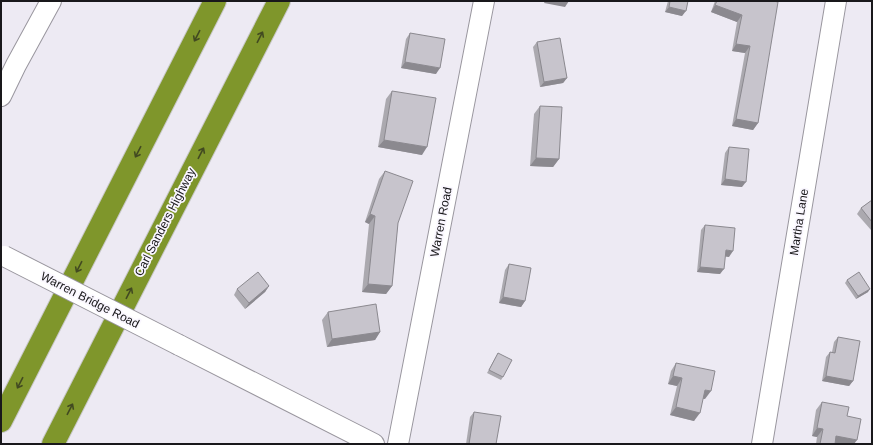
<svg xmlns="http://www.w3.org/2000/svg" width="873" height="445" font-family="Helvetica,sans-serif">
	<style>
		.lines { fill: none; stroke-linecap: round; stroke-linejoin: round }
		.minor-casing { stroke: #99969e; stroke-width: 22 }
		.highway-casing { stroke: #c8c8c8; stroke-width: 24 }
		.minor { stroke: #fff; stroke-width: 20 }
		.highway { stroke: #7f962b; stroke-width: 22 }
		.minor-bridge-casing { stroke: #99969e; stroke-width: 22; stroke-linecap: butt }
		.minor-bridge { stroke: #fff; stroke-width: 20 }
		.wall { fill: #aba9af }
		.shaded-wall { fill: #8b898f }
		.building { fill: #c7c4cc; stroke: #8b898f }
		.oneway { stroke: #424a21 }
		.labels { text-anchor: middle; stroke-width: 3.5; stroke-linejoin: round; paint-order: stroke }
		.street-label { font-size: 12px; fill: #19181b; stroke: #faf7ff }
	</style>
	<rect width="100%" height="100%" fill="#edeaf3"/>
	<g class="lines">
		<defs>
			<g id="minor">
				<path d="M 1,96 L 16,65 L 51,1"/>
				<path d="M 179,345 L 374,444"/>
				<path d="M 398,444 L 484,1"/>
				<path d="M 762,444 L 836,1"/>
			</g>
			<g id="highway">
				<path d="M 1,421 L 215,1"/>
				<path d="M 53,444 L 279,1"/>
			</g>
		</defs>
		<use href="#minor" class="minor-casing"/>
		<use href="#highway" class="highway-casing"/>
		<use href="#minor" class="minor"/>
		<use href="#highway" class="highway"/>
		<defs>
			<path id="minor-bridge" d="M 4,256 L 179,345"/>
		</defs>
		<use href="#minor-bridge" class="minor-bridge-casing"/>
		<use href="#minor-bridge" class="minor-bridge"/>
	</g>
	<g class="wall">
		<path d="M 668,1 L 688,1 L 682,16 L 665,12 Z"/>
		<path d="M 715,1 L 773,1 L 758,123 L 753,130 L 732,126 L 745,53 L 732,51 L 737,22 L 711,12 Z"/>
		<path d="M 410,33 L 436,74 L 401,68 L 406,39 Z"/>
		<path d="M 537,42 L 567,78 L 563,83 L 540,87 L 533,47 Z"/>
		<path d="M 392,91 L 422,155 L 378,147 L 386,99 Z"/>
		<path d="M 540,106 L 559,159 L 553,167 L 530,166 L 534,114 Z"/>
		<path d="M 729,147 L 742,187 L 721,185 L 725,153 Z"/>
		<path d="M 385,171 L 398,223 L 392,286 L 386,294 L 362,292 L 369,224 L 365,222 L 379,179 Z"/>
		<path d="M 872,200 L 872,229 L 871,230 L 857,214 L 861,208 Z"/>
		<path d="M 705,225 L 729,257 L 725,256 L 720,274 L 697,272 L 701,230 Z"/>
		<path d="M 509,264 L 525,301 L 521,307 L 499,303 L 505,270 Z"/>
		<path d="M 847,280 L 868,292 L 856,299 L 845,283 Z"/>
		<path d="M 269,286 L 265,292 L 245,309 L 234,295 L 237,289 Z"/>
		<path d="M 328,312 L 380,332 L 375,340 L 327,347 L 322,320 Z"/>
		<path d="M 838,337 L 853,381 L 849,386 L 822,381 L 826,357 L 830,352 L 832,352 L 834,342 Z"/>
		<path d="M 498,353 L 503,377 L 501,380 L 487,373 Z"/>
		<path d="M 676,363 L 705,399 L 703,399 L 694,421 L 670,415 L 677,386 L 668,384 L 671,371 Z"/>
		<path d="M 822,402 L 847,416 L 854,444 L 816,444 L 817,437 L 812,436 L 816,410 Z"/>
		<path d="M 474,412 L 496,444 L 466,444 L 470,417 Z"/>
	</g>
	<g class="shaded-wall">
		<path d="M 545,1 L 569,1 L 565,7 L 544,3 Z"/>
		<path d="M 715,5 L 742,15 L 737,22 L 711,12 Z"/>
		<path d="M 669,7 L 686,11 L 682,16 L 665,12 Z"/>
		<path d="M 736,44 L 750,46 L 745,53 L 732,51 Z"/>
		<path d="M 405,62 L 440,68 L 436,74 L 401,68 Z"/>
		<path d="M 567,78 L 563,83 L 540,87 L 544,82 Z"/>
		<path d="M 736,119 L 758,123 L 753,130 L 732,126 Z"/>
		<path d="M 384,140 L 427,147 L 422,155 L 378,147 Z"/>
		<path d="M 536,158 L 559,159 L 553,167 L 530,166 Z"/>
		<path d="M 725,179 L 746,182 L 742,187 L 721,185 Z"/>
		<path d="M 370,214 L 375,216 L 369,224 L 365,222 Z"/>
		<path d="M 726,250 L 733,251 L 729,257 L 722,256 Z"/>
		<path d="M 700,267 L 724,269 L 720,274 L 697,272 Z"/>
		<path d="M 368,284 L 392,286 L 386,294 L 362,292 Z"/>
		<path d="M 269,286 L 265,292 L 245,309 L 249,303 Z"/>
		<path d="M 870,289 L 868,292 L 856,299 L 858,296 Z"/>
		<path d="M 503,297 L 525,301 L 521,307 L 499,303 Z"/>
		<path d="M 380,332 L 375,340 L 327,347 L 332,339 Z"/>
		<path d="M 673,376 L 682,378 L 677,386 L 668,384 Z"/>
		<path d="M 826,376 L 853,381 L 849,386 L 822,381 Z"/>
		<path d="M 705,390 L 711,391 L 705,399 L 699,398 Z"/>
		<path d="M 676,407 L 700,413 L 694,421 L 670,415 Z"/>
		<path d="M 817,428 L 823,429 L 817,437 L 812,436 Z"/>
		<path d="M 836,436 L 857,440 L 854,444 L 831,444 Z"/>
	</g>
	<g class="building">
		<path d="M 670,1 L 688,1 L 686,11 L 669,7 Z"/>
		<path d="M 717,1 L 773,1 L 778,2 L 758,123 L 736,119 L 750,46 L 736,44 L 742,15 L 715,5 Z"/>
		<path d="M 410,33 L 445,39 L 440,68 L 405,62 Z"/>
		<path d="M 560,38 L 567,78 L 544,82 L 537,42 Z"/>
		<path d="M 392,91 L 436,98 L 427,147 L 384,140 Z"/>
		<path d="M 540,106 L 562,107 L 559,159 L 536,158 Z"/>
		<path d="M 729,147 L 749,149 L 746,182 L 725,179 Z"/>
		<path d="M 385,171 L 413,181 L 398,223 L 392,286 L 368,284 L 375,216 L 370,214 Z"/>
		<path d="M 872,200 L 872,222 L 861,208 Z"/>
		<path d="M 705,225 L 735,228 L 733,251 L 726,250 L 724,269 L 700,267 Z"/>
		<path d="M 509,264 L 531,268 L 525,301 L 503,297 Z"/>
		<path d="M 258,272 L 269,286 L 249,303 L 237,289 Z"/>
		<path d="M 859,272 L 870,289 L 858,296 L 847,280 Z"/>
		<path d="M 376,304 L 380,332 L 332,339 L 328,312 Z"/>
		<path d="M 838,337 L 860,341 L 853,381 L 826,376 L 830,352 L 835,353 Z"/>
		<path d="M 498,353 L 512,360 L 503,377 L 489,370 Z"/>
		<path d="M 676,363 L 715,371 L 711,391 L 705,390 L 700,413 L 676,407 L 682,378 L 673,376 Z"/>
		<path d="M 822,402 L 849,407 L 847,416 L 861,419 L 857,440 L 836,436 L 835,444 L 820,444 L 823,429 L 817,428 Z"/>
		<path d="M 474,412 L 501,416 L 496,444 L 469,444 Z"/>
	</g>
	<defs><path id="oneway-shaft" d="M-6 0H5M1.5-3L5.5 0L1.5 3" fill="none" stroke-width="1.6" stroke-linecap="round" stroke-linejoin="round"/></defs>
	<g class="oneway">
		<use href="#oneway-shaft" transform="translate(197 36) rotate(117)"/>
		<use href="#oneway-shaft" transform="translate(260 37) rotate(-63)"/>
		<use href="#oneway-shaft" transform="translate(138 152) rotate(117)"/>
		<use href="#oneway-shaft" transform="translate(201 153) rotate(-63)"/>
		<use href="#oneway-shaft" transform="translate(79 267) rotate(117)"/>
		<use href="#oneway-shaft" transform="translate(129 293) rotate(-63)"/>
		<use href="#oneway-shaft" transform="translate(20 383) rotate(117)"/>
		<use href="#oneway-shaft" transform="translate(70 409) rotate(-63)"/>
	</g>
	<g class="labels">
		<g class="street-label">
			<text transform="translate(165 222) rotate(-63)" y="4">Carl Sanders Highway</text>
			<text transform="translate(441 222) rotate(-79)" y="4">Warren Road</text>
			<text transform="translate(799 222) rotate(-81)" y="4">Martha Lane</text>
			<text transform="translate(90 300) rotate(27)" y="4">Warren Bridge Road</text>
		</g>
	</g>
	<rect width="873" height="445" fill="none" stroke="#19181b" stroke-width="4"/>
</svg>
